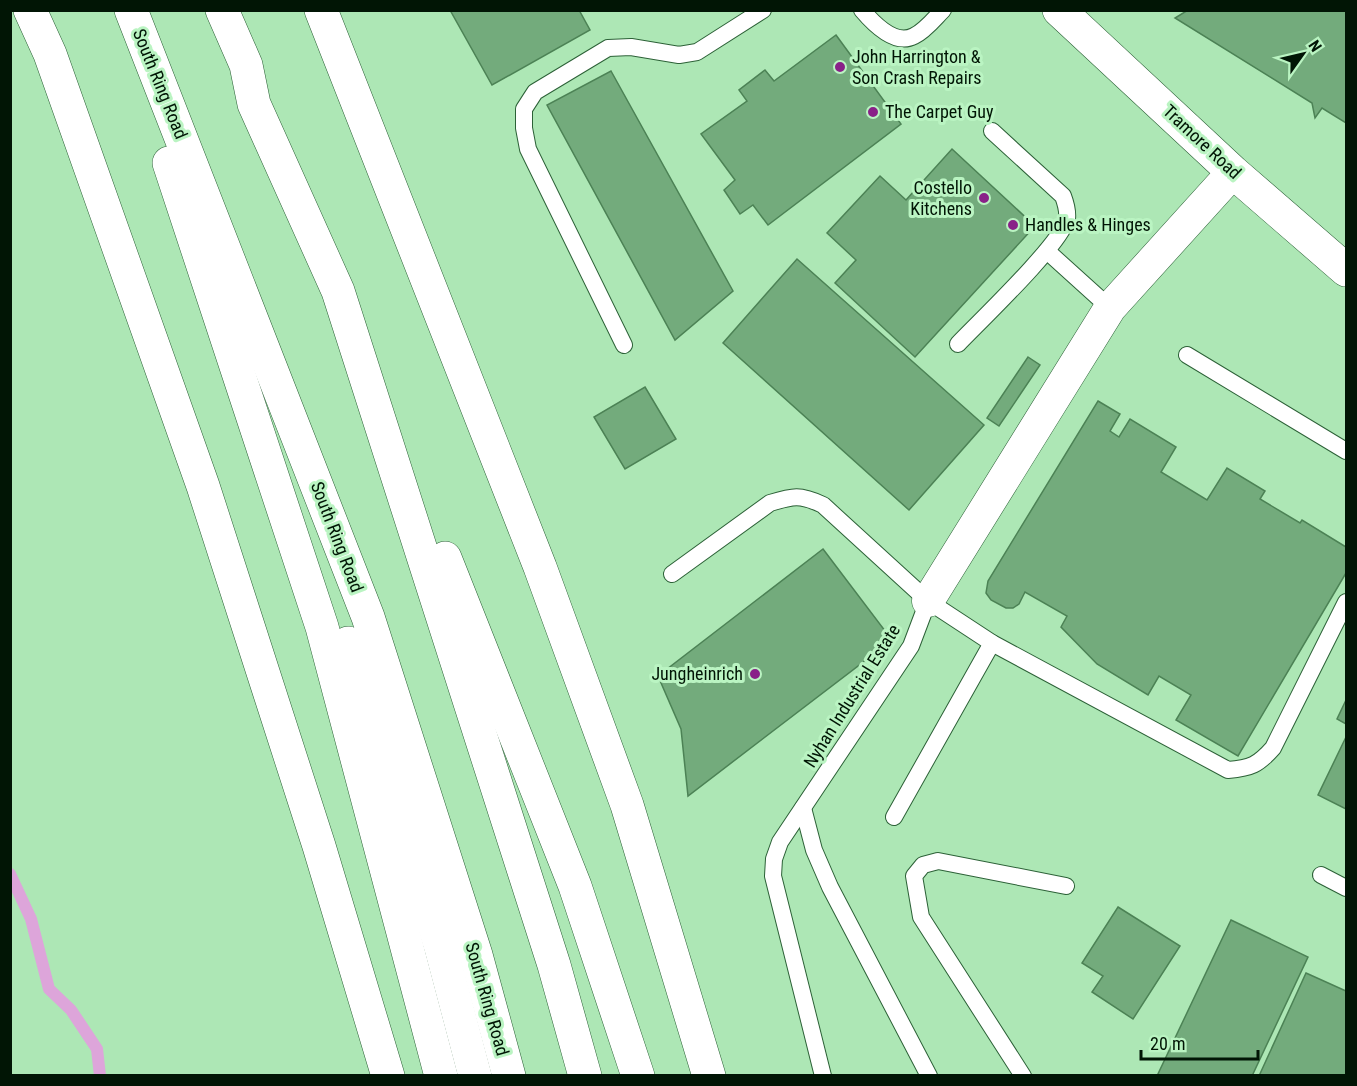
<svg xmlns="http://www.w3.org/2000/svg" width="1357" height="1086" font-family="'Roboto Condensed',sans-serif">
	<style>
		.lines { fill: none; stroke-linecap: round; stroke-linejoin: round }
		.stream { stroke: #dda5da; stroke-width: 12 }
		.building { fill: #73ab7c; stroke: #4c8255; stroke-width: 1.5 }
		.service-casing { stroke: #2c6137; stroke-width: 18 }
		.minor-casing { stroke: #2c6137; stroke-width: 33 }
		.tertiary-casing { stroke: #2c6137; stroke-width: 34 }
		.trunk-casing { stroke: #2c6137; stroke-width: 34 }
		.service { stroke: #fff; stroke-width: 16 }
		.minor { stroke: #fff; stroke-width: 32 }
		.tertiary { stroke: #fff; stroke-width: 33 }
		.trunk { stroke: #fff; stroke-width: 33 }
		.poi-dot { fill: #892188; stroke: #baf4c2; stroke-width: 2 }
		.labels { text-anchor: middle; stroke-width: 6; stroke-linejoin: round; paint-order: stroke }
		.poi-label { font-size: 18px; fill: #011505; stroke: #baf4c2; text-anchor: start }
		.street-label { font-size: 18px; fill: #011505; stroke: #baf4c2 }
	</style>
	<rect width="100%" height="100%" fill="#ade7b5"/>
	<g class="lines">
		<path class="stream" d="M 10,874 L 31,919 L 49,989 L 71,1010 L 97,1049 L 100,1076"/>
	</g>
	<g class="building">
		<path d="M 450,10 L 579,10 L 590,30 L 492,85 Z"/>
		<path d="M 1188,10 L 1346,10 L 1346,123 L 1322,108 L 1315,118 L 1312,103 L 1175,18 Z"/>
		<path d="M 836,35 L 901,124 L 768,225 L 753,205 L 740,214 L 724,190 L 735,180 L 701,134 L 747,101 L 739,90 L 765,70 L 774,81 Z"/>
		<path d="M 611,71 L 733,291 L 675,340 L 547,105 Z"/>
		<path d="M 952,149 L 1035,226 L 915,357 L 835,283 L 856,260 L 827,233 L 880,176 L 906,200 Z"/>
		<path d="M 797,259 L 984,425 L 909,510 L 723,343 Z"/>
		<path d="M 1028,357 L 1040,365 L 999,426 L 987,418 Z"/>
		<path d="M 645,387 L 676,439 L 625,469 L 594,417 Z"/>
		<path d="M 1098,401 L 1120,414 L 1110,431 L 1119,437 L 1130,419 L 1176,447 L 1161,472 L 1207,500 L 1227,468 L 1265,491 L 1260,499 L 1300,523 L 1302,520 L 1346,547 L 1346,573 L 1238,756 L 1176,720 L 1191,695 L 1159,676 L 1148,695 L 1097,664 L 1061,627 L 1067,616 L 1025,592 L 1019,604 L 1013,608 L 1006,608 L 991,600 L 986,593 L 988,581 Z"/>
		<path d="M 823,549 L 892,640 L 688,796 L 681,729 L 658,676 Z"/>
		<path d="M 1346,700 L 1346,724 L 1337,719 Z"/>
		<path d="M 1346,737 L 1346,809 L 1318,795 Z"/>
		<path d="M 1118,907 L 1180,946 L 1133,1019 L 1092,992 L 1103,976 L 1082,963 Z"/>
		<path d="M 1231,920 L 1308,957 L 1252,1076 L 1157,1076 Z"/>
		<path d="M 1306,973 L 1346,991 L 1346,1076 L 1259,1076 Z"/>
	</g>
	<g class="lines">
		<defs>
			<g id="service">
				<path d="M 862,10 C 873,23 895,46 914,36 C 925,31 935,18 943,10"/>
				<path d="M 1047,251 L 1110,308"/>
				<path d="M 958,344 C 980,321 1061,244 1067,219 C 1068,211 1066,204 1063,196 L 992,131"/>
				<path d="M 624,345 L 528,149 L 524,128 L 524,109 L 535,92 L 608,48 L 631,47 L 679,55 L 697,52 L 763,10"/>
				<path d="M 1187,355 L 1346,451"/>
				<path d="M 672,574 L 770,503 C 793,496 800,494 823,505 L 928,601 L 992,643 L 1228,770 C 1251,768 1258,765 1273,748 L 1346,602"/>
				<path d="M 803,808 L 814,850 L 830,887 L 929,1076"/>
				<path d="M 894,817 L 992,643"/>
				<path d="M 1321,875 L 1346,888"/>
				<path d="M 823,1076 L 773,876 L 774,859 L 780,842 L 911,646 L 928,601"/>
				<path d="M 1023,1076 L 921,917 L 914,876 L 923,865 L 938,861 L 1066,886"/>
			</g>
			<path id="minor" d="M 928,601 L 1110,308 L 1233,172"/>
			<path id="tertiary" d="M 1059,10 L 1233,172 L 1346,270"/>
			<g id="trunk">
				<path d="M 30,10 L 50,54 L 203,486 L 319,846 L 388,1076"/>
				<path d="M 131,10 L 368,617 L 476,955 L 509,1076"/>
				<path d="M 222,10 L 246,65 L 254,104 L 338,291 L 554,965 L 585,1076"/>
				<path d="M 321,10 L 540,567 L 627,805 L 709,1076"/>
				<path d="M 169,163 L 322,627 L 441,1076"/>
				<path d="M 445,558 L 575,886 L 638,1076"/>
				<path d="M 348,643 L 441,948 L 475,1076"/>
			</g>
		</defs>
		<use href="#service" class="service-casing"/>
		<use href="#minor" class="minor-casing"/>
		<use href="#tertiary" class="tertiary-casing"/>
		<use href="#trunk" class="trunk-casing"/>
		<use href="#service" class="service"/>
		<use href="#minor" class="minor"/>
		<use href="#tertiary" class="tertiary"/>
		<use href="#trunk" class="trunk"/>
	</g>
	<g class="poi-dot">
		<circle cx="840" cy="67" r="6"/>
		<circle cx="873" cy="112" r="6"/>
		<circle cx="984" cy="198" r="6"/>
		<circle cx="1013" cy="225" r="6"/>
		<circle cx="755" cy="674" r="6"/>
	</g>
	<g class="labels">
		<g class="poi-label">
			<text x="852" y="63">John Harrington &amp;<tspan x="852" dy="21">Son Crash Repairs</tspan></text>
			<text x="885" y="118">The Carpet Guy</text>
			<text x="972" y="194" text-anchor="end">Costello<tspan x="972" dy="21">Kitchens</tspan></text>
			<text x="1025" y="231">Handles &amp; Hinges</text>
			<text x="743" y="680" text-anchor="end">Jungheinrich</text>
		</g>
		<g class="street-label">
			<text transform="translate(160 84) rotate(68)" y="6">South Ring Road</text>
			<text transform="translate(1202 142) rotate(43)" y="6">Tramore Road</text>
			<text transform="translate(337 537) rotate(69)" y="6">South Ring Road</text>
			<text transform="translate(852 696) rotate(-58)" y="6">Nyhan Industrial Estate</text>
			<text transform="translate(487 999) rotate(74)" y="6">South Ring Road</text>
		</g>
	</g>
	<rect width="1357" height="1086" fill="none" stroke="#011505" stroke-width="24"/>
	<g transform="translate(1303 54) rotate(56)" stroke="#baf4c2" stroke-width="4.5" paint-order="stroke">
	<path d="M0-4.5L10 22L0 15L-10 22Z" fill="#011505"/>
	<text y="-9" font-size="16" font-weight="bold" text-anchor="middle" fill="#011505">N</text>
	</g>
	<path d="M1141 1050v9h117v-9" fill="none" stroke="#011505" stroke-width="3"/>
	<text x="1150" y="1050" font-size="18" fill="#011505" stroke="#baf4c2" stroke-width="4.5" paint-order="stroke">20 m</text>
</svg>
